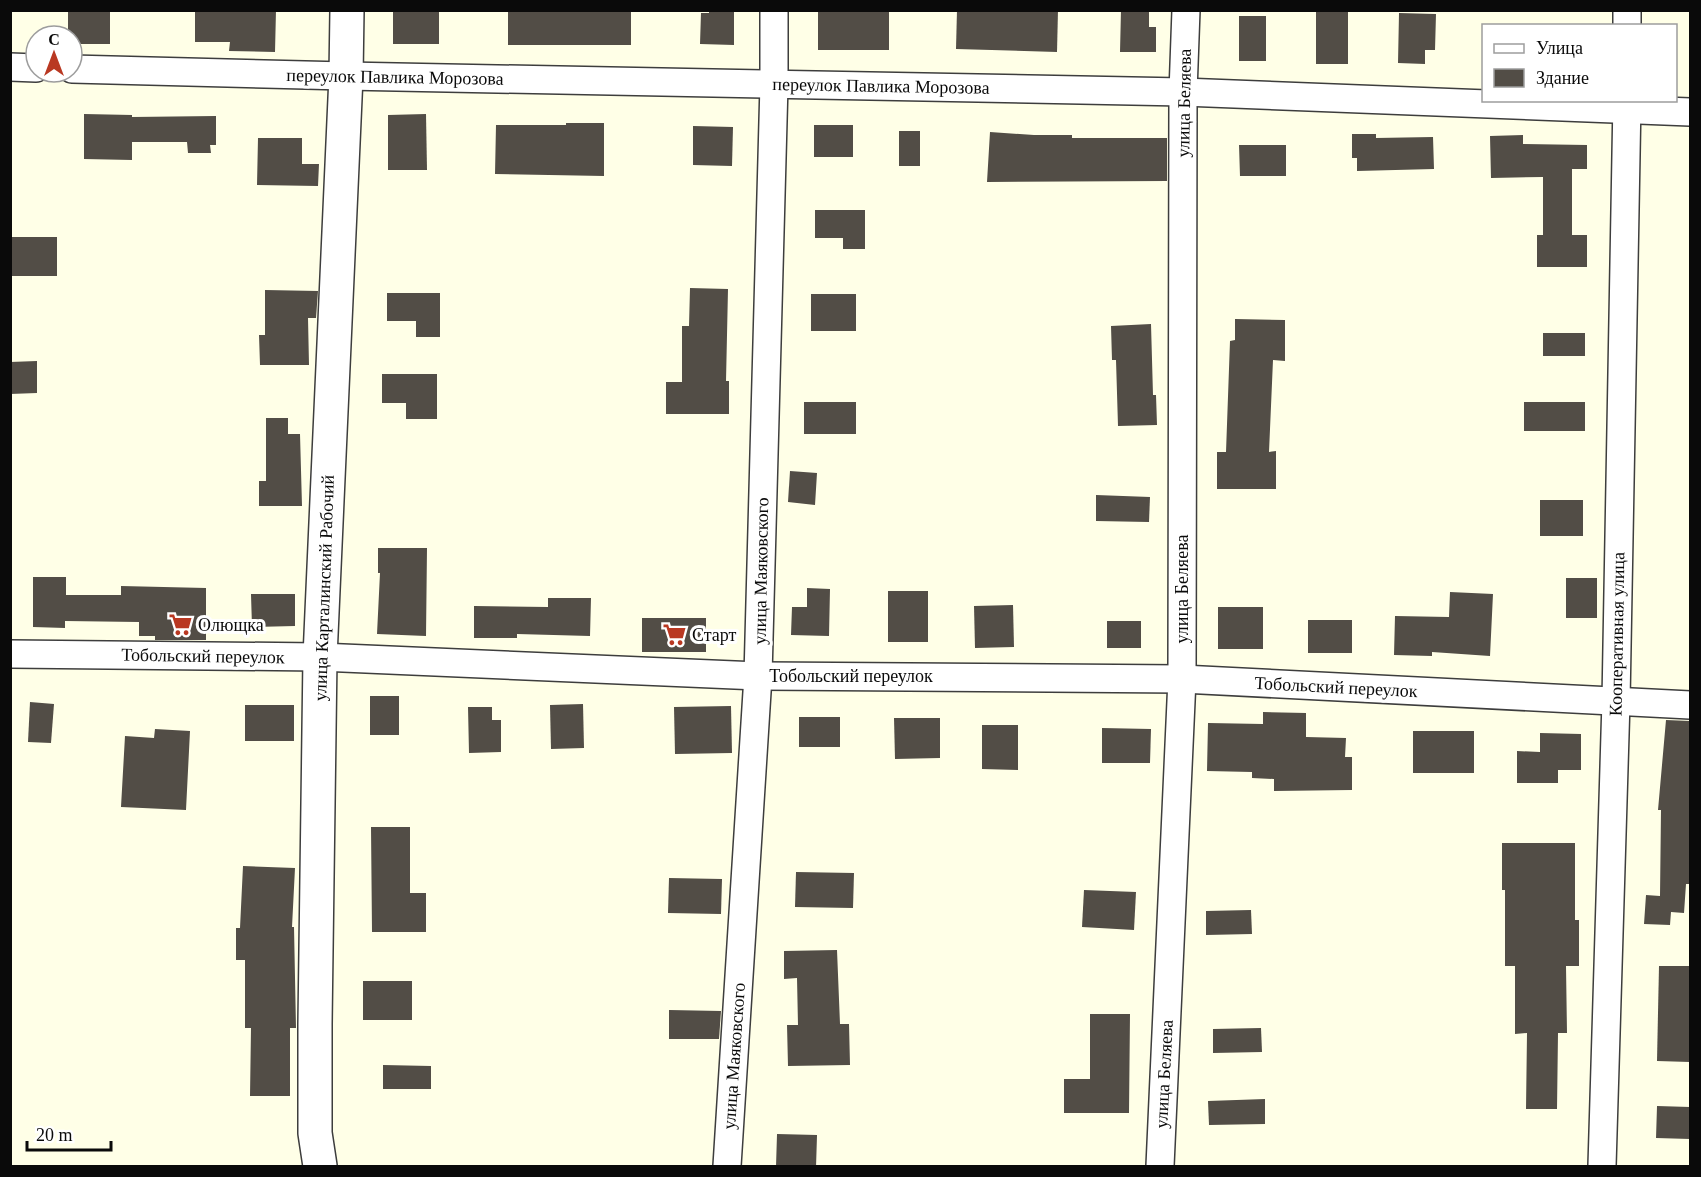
<svg xmlns="http://www.w3.org/2000/svg" width="1701" height="1177" font-family="Georgia,serif">
	<style>
		.building { fill: #524d46 }
		.lines { fill: none; stroke-linecap: round; stroke-linejoin: round }
		.minor-casing { stroke: #3d3d3d; stroke-width: 30 }
		.tertiary-casing { stroke: #3d3d3d; stroke-width: 36 }
		.minor { stroke: #fff; stroke-width: 27 }
		.tertiary { stroke: #fff; stroke-width: 33 }
		.labels { text-anchor: middle; stroke-width: 6; stroke-linejoin: round; paint-order: stroke }
		.street-label { font-size: 18px; fill: #0a0a0a; stroke: #fff }
		.poi-label { font-size: 18px; fill: #0a0a0a; stroke: #fff; text-anchor: start }
	</style>
	<rect width="100%" height="100%" fill="#ffffe7"/>
	<g class="building">
		<path d="M 68,10 L 110,10 L 110,44 L 72,44 L 72,36 L 68,36 Z"/>
		<path d="M 195,10 L 276,10 L 275,52 L 229,51 L 230,42 L 195,42 Z"/>
		<rect x="393" y="10" width="46" height="34"/>
		<rect x="508" y="10" width="123" height="35"/>
		<path d="M 709,10 L 734,10 L 734,45 L 700,44 L 701,13 L 709,13 Z"/>
		<rect x="818" y="10" width="71" height="40"/>
		<path d="M 957,10 L 1058,10 L 1057,52 L 956,49 Z"/>
		<path d="M 1121,10 L 1149,10 L 1149,27 L 1156,27 L 1156,52 L 1120,52 Z"/>
		<rect x="1316" y="10" width="32" height="54"/>
		<path d="M 1399,13 L 1436,14 L 1435,50 L 1425,50 L 1425,64 L 1398,63 Z"/>
		<rect x="1239" y="16" width="27" height="45"/>
		<path d="M 84,114 L 132,115 L 132,117 L 216,116 L 216,145 L 210,145 L 211,153 L 188,153 L 187,142 L 132,142 L 132,160 L 84,159 Z"/>
		<path d="M 426,114 L 427,170 L 388,170 L 388,115 Z"/>
		<path d="M 566,123 L 604,123 L 604,176 L 495,174 L 496,125 L 566,125 Z"/>
		<rect x="814" y="125" width="39" height="32"/>
		<path d="M 693,126 L 733,127 L 732,166 L 693,165 Z"/>
		<rect x="899" y="131" width="21" height="35"/>
		<path d="M 990,132 L 1034,135 L 1072,135 L 1072,138 L 1167,138 L 1167,181 L 987,182 Z"/>
		<path d="M 1352,134 L 1376,134 L 1376,138 L 1433,137 L 1434,169 L 1357,171 L 1357,158 L 1352,158 Z"/>
		<path d="M 1523,135 L 1523,144 L 1587,145 L 1587,169 L 1572,169 L 1572,235 L 1587,235 L 1587,267 L 1537,267 L 1537,235 L 1543,235 L 1543,177 L 1491,178 L 1490,136 Z"/>
		<path d="M 258,138 L 302,138 L 302,164 L 319,164 L 318,186 L 257,185 Z"/>
		<path d="M 1239,145 L 1286,145 L 1286,176 L 1240,176 Z"/>
		<path d="M 815,210 L 865,210 L 865,249 L 843,249 L 843,238 L 815,238 Z"/>
		<rect x="10" y="237" width="47" height="39"/>
		<path d="M 690,288 L 728,289 L 726,381 L 729,381 L 729,414 L 666,414 L 666,382 L 682,382 L 682,326 L 689,326 Z"/>
		<path d="M 265,290 L 318,291 L 316,318 L 308,318 L 309,365 L 260,365 L 259,335 L 265,335 Z"/>
		<path d="M 387,293 L 440,293 L 440,337 L 416,337 L 416,321 L 387,321 Z"/>
		<rect x="811" y="294" width="45" height="37"/>
		<path d="M 1235,319 L 1285,320 L 1285,361 L 1273,360 L 1269,452 L 1276,451 L 1276,489 L 1217,489 L 1217,452 L 1226,452 L 1230,341 L 1235,340 Z"/>
		<path d="M 1151,324 L 1153,395 L 1156,395 L 1157,425 L 1118,426 L 1116,360 L 1112,360 L 1111,326 Z"/>
		<rect x="1543" y="333" width="42" height="23"/>
		<path d="M 37,361 L 37,393 L 10,394 L 10,362 Z"/>
		<path d="M 382,374 L 437,374 L 437,419 L 406,419 L 406,403 L 382,403 Z"/>
		<rect x="804" y="402" width="52" height="32"/>
		<rect x="1524" y="402" width="61" height="29"/>
		<path d="M 266,418 L 288,418 L 288,434 L 300,434 L 302,506 L 259,506 L 259,481 L 266,481 Z"/>
		<path d="M 790,471 L 817,473 L 815,505 L 788,502 Z"/>
		<path d="M 1096,495 L 1150,497 L 1149,522 L 1096,521 Z"/>
		<rect x="1540" y="500" width="43" height="36"/>
		<path d="M 378,548 L 427,548 L 426,636 L 377,634 L 380,573 L 378,573 Z"/>
		<path d="M 33,577 L 66,577 L 66,595 L 121,595 L 121,586 L 206,588 L 206,640 L 155,640 L 155,636 L 139,636 L 139,622 L 65,621 L 65,628 L 33,627 Z"/>
		<rect x="1566" y="578" width="31" height="40"/>
		<path d="M 807,588 L 830,589 L 829,636 L 791,635 L 792,607 L 807,607 Z"/>
		<rect x="888" y="591" width="40" height="51"/>
		<path d="M 1450,592 L 1493,594 L 1490,656 L 1432,652 L 1432,656 L 1394,655 L 1395,616 L 1449,617 Z"/>
		<path d="M 251,594 L 295,594 L 295,626 L 252,627 Z"/>
		<path d="M 548,598 L 591,598 L 590,636 L 517,634 L 517,638 L 474,638 L 474,606 L 548,607 Z"/>
		<path d="M 1013,605 L 1014,647 L 975,648 L 974,606 Z"/>
		<rect x="1218" y="607" width="45" height="42"/>
		<rect x="642" y="618" width="64" height="34"/>
		<rect x="1308" y="620" width="44" height="33"/>
		<rect x="1107" y="621" width="34" height="27"/>
		<rect x="370" y="696" width="29" height="39"/>
		<path d="M 30,702 L 54,704 L 51,743 L 28,742 Z"/>
		<path d="M 583,704 L 584,748 L 551,749 L 550,705 Z"/>
		<rect x="245" y="705" width="49" height="36"/>
		<path d="M 731,706 L 732,753 L 675,754 L 674,707 Z"/>
		<path d="M 468,707 L 492,707 L 492,720 L 501,720 L 501,752 L 469,753 Z"/>
		<path d="M 1263,712 L 1306,713 L 1306,737 L 1346,738 L 1345,757 L 1352,757 L 1352,790 L 1274,791 L 1274,779 L 1252,778 L 1252,772 L 1207,771 L 1208,723 L 1263,724 Z"/>
		<rect x="799" y="717" width="41" height="30"/>
		<path d="M 894,718 L 940,718 L 940,758 L 895,759 Z"/>
		<path d="M 1666,720 L 1690,721 L 1690,884 L 1686,884 L 1684,913 L 1671,912 L 1670,925 L 1644,924 L 1646,895 L 1660,896 L 1661,810 L 1658,810 Z"/>
		<path d="M 982,725 L 1018,725 L 1018,770 L 982,769 Z"/>
		<path d="M 1102,728 L 1151,729 L 1150,763 L 1102,763 Z"/>
		<path d="M 155,729 L 190,731 L 186,810 L 121,807 L 125,736 L 154,738 Z"/>
		<rect x="1413" y="731" width="61" height="42"/>
		<path d="M 1540,733 L 1581,734 L 1581,770 L 1558,770 L 1558,783 L 1517,783 L 1517,751 L 1540,752 Z"/>
		<path d="M 371,827 L 410,827 L 410,893 L 426,893 L 426,932 L 372,932 Z"/>
		<path d="M 1502,843 L 1575,843 L 1575,920 L 1579,920 L 1579,966 L 1566,966 L 1567,1033 L 1558,1033 L 1557,1109 L 1526,1109 L 1527,1033 L 1515,1034 L 1515,966 L 1505,966 L 1505,890 L 1502,890 Z"/>
		<path d="M 243,866 L 295,868 L 292,927 L 294,927 L 296,1028 L 290,1028 L 290,1096 L 250,1096 L 251,1028 L 245,1028 L 245,960 L 236,960 L 236,928 L 240,928 Z"/>
		<path d="M 796,872 L 854,873 L 853,908 L 795,907 Z"/>
		<path d="M 669,878 L 722,879 L 721,914 L 668,913 Z"/>
		<path d="M 1084,890 L 1136,892 L 1134,930 L 1082,927 Z"/>
		<path d="M 1251,910 L 1252,934 L 1206,935 L 1206,911 Z"/>
		<path d="M 837,950 L 840,1024 L 849,1024 L 850,1065 L 788,1066 L 787,1025 L 798,1025 L 797,978 L 784,979 L 784,951 Z"/>
		<path d="M 1659,966 L 1690,966 L 1690,1062 L 1657,1061 Z"/>
		<rect x="363" y="981" width="49" height="39"/>
		<path d="M 669,1010 L 721,1011 L 719,1039 L 669,1039 Z"/>
		<path d="M 1090,1014 L 1130,1014 L 1129,1113 L 1064,1113 L 1064,1079 L 1090,1079 Z"/>
		<path d="M 1261,1028 L 1262,1052 L 1213,1053 L 1213,1029 Z"/>
		<path d="M 383,1065 L 431,1066 L 431,1089 L 383,1089 Z"/>
		<path d="M 1265,1099 L 1265,1124 L 1209,1125 L 1208,1101 Z"/>
		<path d="M 1657,1106 L 1690,1107 L 1690,1139 L 1656,1138 Z"/>
		<path d="M 777,1134 L 817,1135 L 816,1167 L 776,1167 Z"/>
	</g>
	<g class="lines">
		<defs>
			<g id="minor">
				<path d="M 1627,10 L 1627,26"/>
				<path d="M 10,67 L 36,68"/>
				<path d="M 72,69 L 346,76 L 1183,92 L 1690,112"/>
				<path d="M 10,654 L 320,657 L 758,676 L 1182,679 L 1690,705"/>
				<path d="M 727,1166 L 758,676 L 774,84 L 774,10"/>
				<path d="M 1160,1166 L 1182,679 L 1183,92 L 1186,10"/>
				<path d="M 1602,1166 L 1616,701 L 1627,100"/>
			</g>
			<path id="tertiary" d="M 320,1166 L 315,1133 L 315,1024 L 320,657 L 346,76 L 347,10"/>
		</defs>
		<use href="#minor" class="minor-casing"/>
		<use href="#tertiary" class="tertiary-casing"/>
		<use href="#minor" class="minor"/>
		<use href="#tertiary" class="tertiary"/>
	</g>
	<defs>
		<symbol id="supermarket-bare" viewBox="-9 -9 18 18"><path d="M-6-5.5h2.5l.6 2H6L4.5 2H-2.5L-4.4-4H-6ZM-1.5 3.2a1.3 1.3 0 1 0 .1 0ZM3 3.2a1.3 1.3 0 1 0 .1 0Z" fill="#b93822" stroke="#fff" stroke-width="2.5" paint-order="stroke"/></symbol>
	</defs>
	<g fill-rule="evenodd">
		<use href="#supermarket-bare" x="164" y="608" width="33" height="33"/>
		<use href="#supermarket-bare" x="658" y="618" width="33" height="33"/>
	</g>
	<g class="labels">
		<g class="street-label">
			<text transform="translate(395 77) rotate(1)" y="6">переулок Павлика Морозова</text>
			<text transform="translate(881 86) rotate(1)" y="6">переулок Павлика Морозова</text>
			<text transform="translate(1184 103) rotate(-89)" y="6">улица Беляева</text>
			<text transform="translate(761 571) rotate(-89)" y="6">улица Маяковского</text>
			<text transform="translate(324 588) rotate(-88)" y="6">улица Карталинский Рабочий</text>
			<text transform="translate(1182 589) rotate(-90)" y="6">улица Беляева</text>
			<text transform="translate(1617 634) rotate(-89)" y="6">Кооперативная улица</text>
			<text transform="translate(203 656) rotate(1)" y="6">Тобольский переулок</text>
			<text x="851" y="682">Тобольский переулок</text>
			<text transform="translate(1336 687) rotate(3)" y="6">Тобольский переулок</text>
			<text transform="translate(734 1056) rotate(-86)" y="6">улица Маяковского</text>
			<text transform="translate(1164 1074) rotate(-87)" y="6">улица Беляева</text>
		</g>
		<g class="poi-label">
			<text x="198" y="631">Олющка</text>
			<text x="692" y="641">Старт</text>
		</g>
	</g>
	<rect width="1701" height="1177" fill="none" stroke="#0a0a0a" stroke-width="24"/>
	<rect x="1482" y="24" width="195" height="78" fill="#ffffff" stroke="#9d9d9d" stroke-width="1.5"/>
	<rect x="1494" y="44" width="30" height="9" fill="#ffffff" stroke="#9d9d9d" stroke-width="1.5"/>
	<text x="1536" y="54" font-size="18" fill="#0a0a0a">Улица</text>
	<rect x="1494" y="69" width="30" height="18" fill="#524d46" stroke="#9d9d9d" stroke-width="1.5"/>
	<text x="1536" y="84" font-size="18" fill="#0a0a0a">Здание</text>
	<g transform="translate(54 54)"><circle r="28" fill="#ffffff" stroke="#9d9d9d" stroke-width="1.5"/>
	<path d="M0-4.5L10 22L0 15L-10 22Z" fill="#b93822"/>
	<text y="-9" font-size="16" font-weight="bold" text-anchor="middle" fill="#0a0a0a">С</text>
	</g>
	<path d="M27 1141v9h84v-9" fill="none" stroke="#0a0a0a" stroke-width="3"/>
	<text x="36" y="1141" font-size="18" fill="#0a0a0a" stroke="#ffffff" stroke-width="4.5" paint-order="stroke">20 m</text>
</svg>
